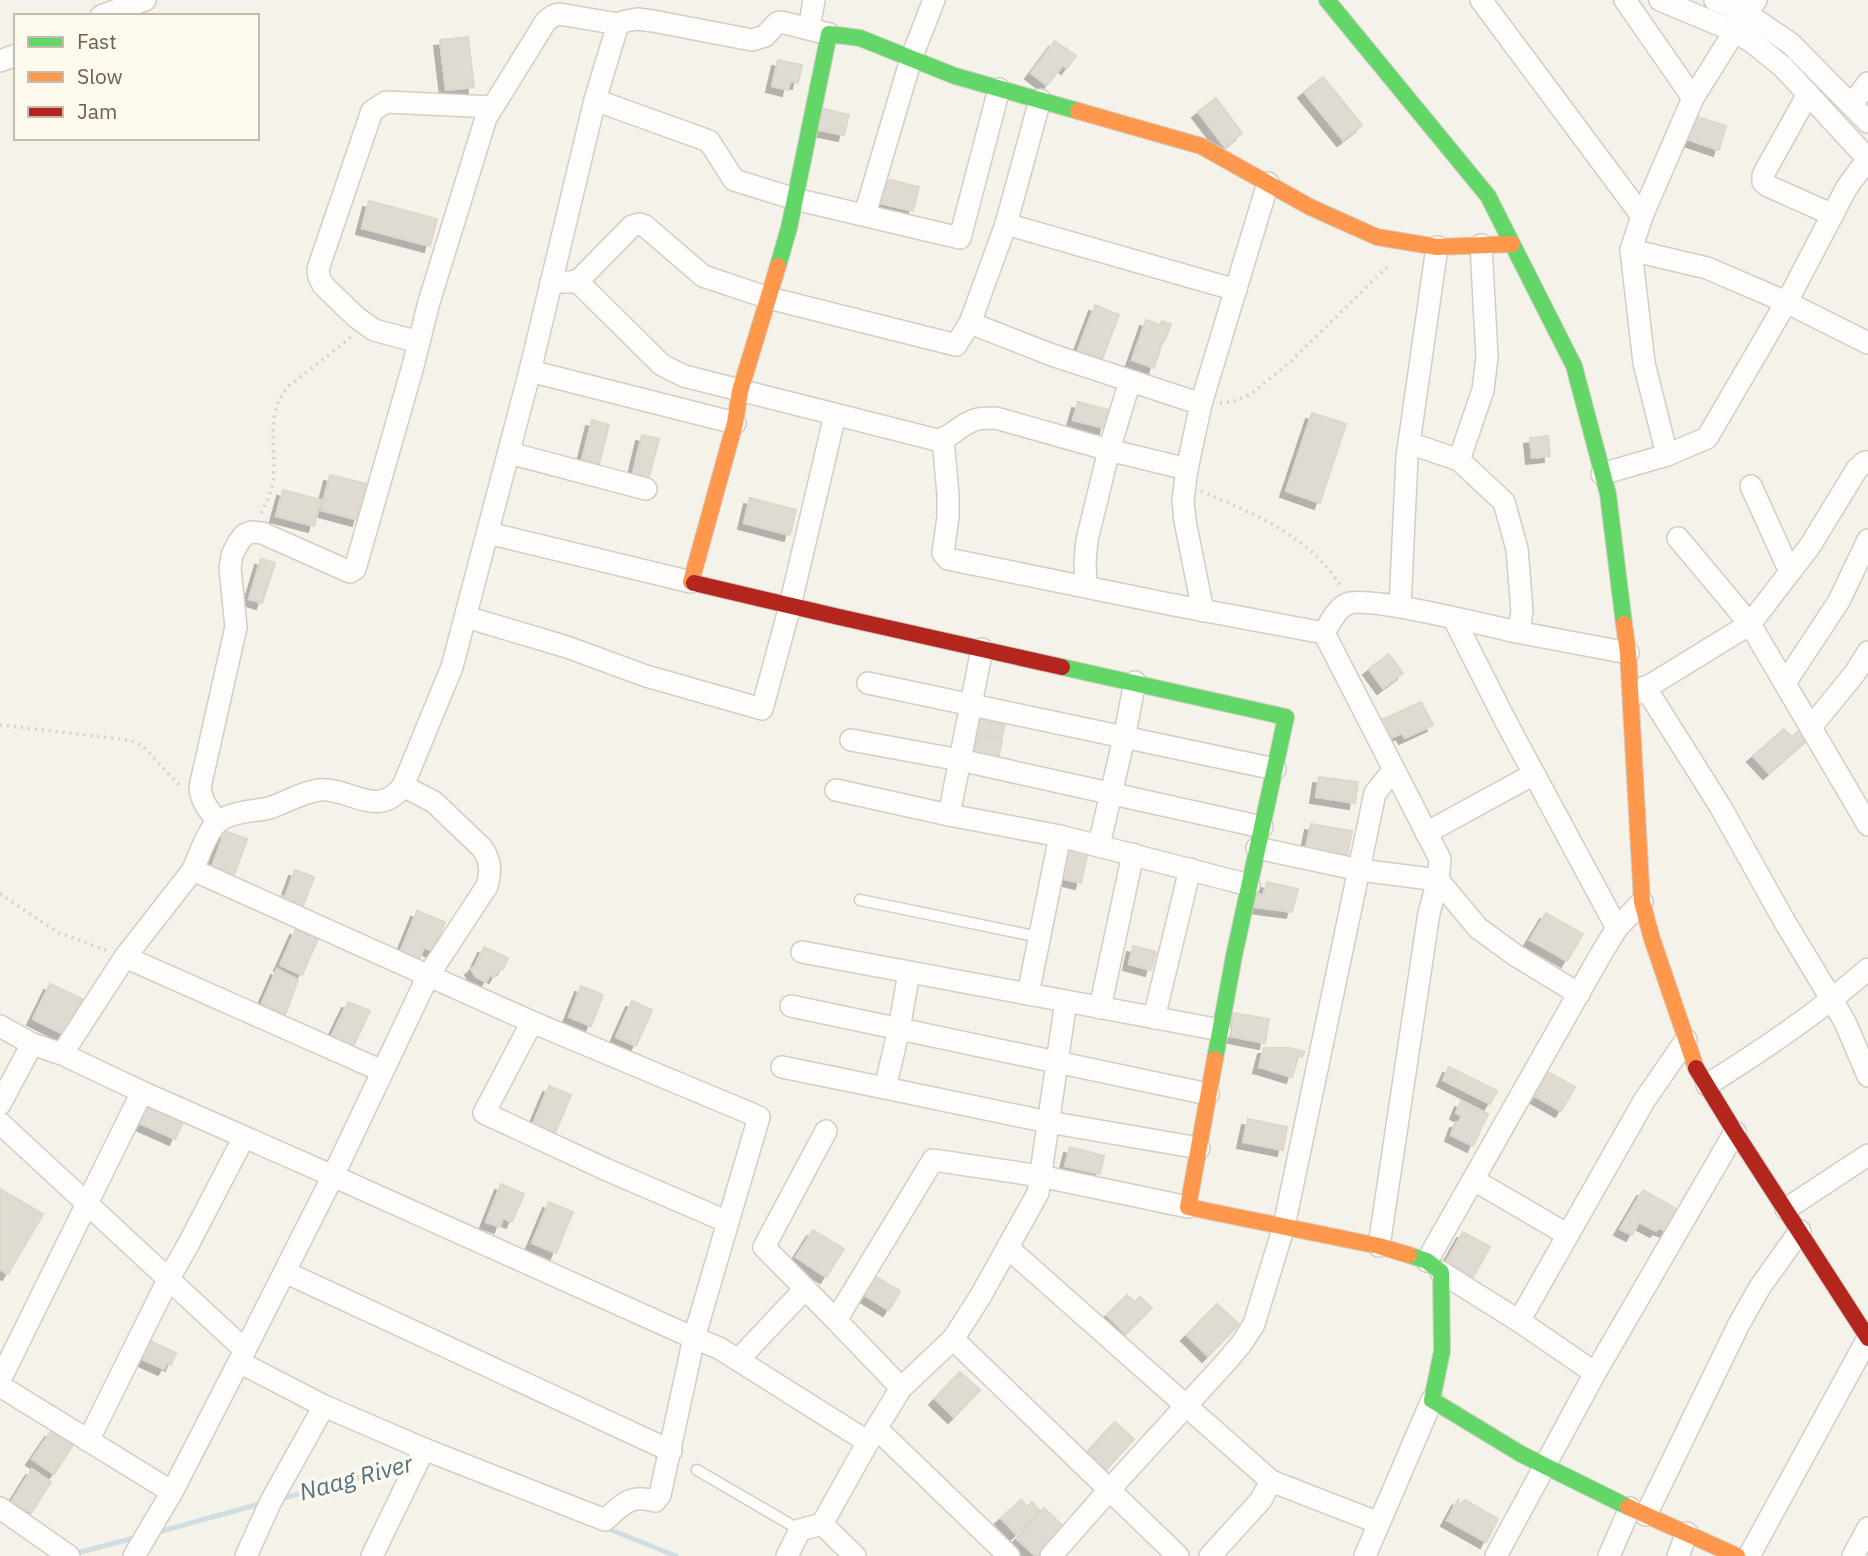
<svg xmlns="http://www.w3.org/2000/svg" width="1868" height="1556" font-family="'IBM Plex Sans',sans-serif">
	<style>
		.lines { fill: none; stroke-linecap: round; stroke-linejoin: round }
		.stream { stroke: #cedee3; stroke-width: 5 }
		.building { fill: #e0dbd2; stroke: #ddd7cd; stroke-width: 2; filter: url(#shadow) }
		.lane-casing { stroke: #d2cec6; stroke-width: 13 }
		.street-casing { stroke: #d2cec6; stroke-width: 24 }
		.fast-casing { stroke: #d3cec5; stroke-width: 18 }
		.slow-casing { stroke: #d3cec5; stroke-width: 18 }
		.jam-casing { stroke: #d3cec5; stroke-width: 18 }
		.path { stroke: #d6d1cb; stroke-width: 3.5; stroke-dasharray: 2 5; stroke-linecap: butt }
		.lane { stroke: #fefdfc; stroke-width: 10 }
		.street { stroke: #fefdfc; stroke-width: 21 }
		.fast { stroke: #63d668; stroke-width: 16 }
		.slow { stroke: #ff974d; stroke-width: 16 }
		.jam { stroke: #b3261e; stroke-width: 16 }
		.labels { text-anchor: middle; stroke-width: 7; stroke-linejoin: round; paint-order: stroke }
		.water-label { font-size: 24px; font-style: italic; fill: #4e7387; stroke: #fdf9ec }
	</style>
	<defs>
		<filter id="shadow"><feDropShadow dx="-6" dy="6" stdDeviation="0" flood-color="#0004"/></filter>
	</defs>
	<rect width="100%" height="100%" fill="#f5f2ea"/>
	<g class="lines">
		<g class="stream">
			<path d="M 280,1499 L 409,1464"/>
			<path d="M 604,1527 L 676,1556"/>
			<path d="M 155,1533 L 263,1503"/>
			<path d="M 73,1554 L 138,1537"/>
		</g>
	</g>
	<g class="building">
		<path d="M 468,37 L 474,87 L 446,90 L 440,40 Z"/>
		<path d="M 1055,41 L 1076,56 L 1067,68 L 1063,65 L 1047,85 L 1031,73 Z"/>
		<path d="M 778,60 L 802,65 L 798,83 L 790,81 L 788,90 L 772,86 Z"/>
		<path d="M 1323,77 L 1362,125 L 1343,140 L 1304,92 Z"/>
		<path d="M 1216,98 L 1242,133 L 1225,147 L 1198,112 Z"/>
		<path d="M 820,108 L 849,115 L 844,135 L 815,129 Z"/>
		<path d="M 1694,116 L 1726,126 L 1719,150 L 1687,139 Z"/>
		<path d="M 886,179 L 919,187 L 913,211 L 880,203 Z"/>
		<path d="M 369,201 L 437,219 L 430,246 L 362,228 Z"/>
		<path d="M 1095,305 L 1119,315 L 1102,359 L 1078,350 Z"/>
		<path d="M 1146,320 L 1160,325 L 1162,321 L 1171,324 L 1165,340 L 1162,343 L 1154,368 L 1132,360 Z"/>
		<path d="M 1078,402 L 1109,410 L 1105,428 L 1073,420 Z"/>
		<path d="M 1312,413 L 1346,424 L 1320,503 L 1286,491 Z"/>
		<path d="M 592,420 L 609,425 L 599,464 L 582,460 Z"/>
		<path d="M 642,435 L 659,439 L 649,477 L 633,473 Z"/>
		<path d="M 1548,436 L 1550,456 L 1532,458 L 1530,438 Z"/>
		<path d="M 330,475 L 367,484 L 358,520 L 321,510 Z"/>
		<path d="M 283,490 L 321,500 L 314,526 L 276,516 Z"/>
		<path d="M 750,498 L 796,510 L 790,535 L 744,523 Z"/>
		<path d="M 261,559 L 275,563 L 262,603 L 249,599 Z"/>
		<path d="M 1389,654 L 1403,673 L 1383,688 L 1369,669 Z"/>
		<path d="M 1421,702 L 1433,725 L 1405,738 L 1402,733 L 1386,740 L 1377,722 Z"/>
		<path d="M 974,712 L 1006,717 L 1002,738 L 970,732 Z"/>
		<path d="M 1802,728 L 1810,737 L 1769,773 L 1753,756 L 1784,729 L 1792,737 Z"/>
		<path d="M 970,734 L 1002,740 L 998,761 L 966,755 Z"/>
		<path d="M 1319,777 L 1358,782 L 1355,803 L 1316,797 Z"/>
		<path d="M 1311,824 L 1352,831 L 1347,856 L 1306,848 Z"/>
		<path d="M 225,831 L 247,839 L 234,875 L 212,867 Z"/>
		<path d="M 1067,847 L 1088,851 L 1081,883 L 1060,878 Z"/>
		<path d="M 295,870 L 314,877 L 303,906 L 292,901 L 291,904 L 279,903 L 282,896 L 285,897 Z"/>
		<path d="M 1267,882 L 1298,889 L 1292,912 L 1254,907 L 1257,893 L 1263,896 Z"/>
		<path d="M 417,911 L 445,922 L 433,951 L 424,947 L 418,963 L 399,955 Z"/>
		<path d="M 1546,913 L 1583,934 L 1567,961 L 1530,940 Z"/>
		<path d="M 296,929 L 318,939 L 302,975 L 280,965 Z"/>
		<path d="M 1133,946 L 1156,952 L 1151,970 L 1129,964 Z"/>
		<path d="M 484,947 L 508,958 L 503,969 L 499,969 L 495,977 L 490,975 L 486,982 L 476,977 L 471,969 L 475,966 Z"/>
		<path d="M 277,969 L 298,980 L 285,1015 L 262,1003 Z"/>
		<path d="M 50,984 L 84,1000 L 67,1036 L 33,1019 Z"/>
		<path d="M 581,986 L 603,995 L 591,1026 L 569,1017 Z"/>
		<path d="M 632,1001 L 652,1010 L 636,1046 L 616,1037 Z"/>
		<path d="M 348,1002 L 370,1011 L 353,1047 L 331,1037 Z"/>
		<path d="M 1233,1013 L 1269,1019 L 1265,1043 L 1229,1036 Z"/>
		<path d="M 1264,1048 L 1290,1048 L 1304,1052 L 1302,1057 L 1299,1055 L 1292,1077 L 1259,1067 Z"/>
		<path d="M 1449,1067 L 1497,1091 L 1490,1104 L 1443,1080 Z"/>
		<path d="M 1543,1069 L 1575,1087 L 1561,1111 L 1529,1093 Z"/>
		<path d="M 549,1086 L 571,1095 L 555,1133 L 533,1124 Z"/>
		<path d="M 147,1101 L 185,1118 L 175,1139 L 137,1122 Z"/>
		<path d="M 1461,1101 L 1488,1114 L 1473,1146 L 1451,1135 L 1456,1122 L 1459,1122 L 1462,1116 L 1456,1113 Z"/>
		<path d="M 1248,1119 L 1287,1127 L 1283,1150 L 1243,1142 Z"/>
		<path d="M 1070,1147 L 1104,1156 L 1100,1174 L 1065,1166 Z"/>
		<path d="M 501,1184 L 524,1194 L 512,1222 L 503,1218 L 500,1227 L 486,1222 Z"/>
		<path d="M 0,1189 L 43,1214 L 8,1274 L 0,1269 Z"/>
		<path d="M 1643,1190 L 1678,1210 L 1667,1231 L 1658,1228 L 1656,1231 L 1639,1222 L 1632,1235 L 1620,1229 Z"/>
		<path d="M 549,1202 L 573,1212 L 556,1253 L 532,1243 Z"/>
		<path d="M 813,1230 L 844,1249 L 826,1277 L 796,1257 Z"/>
		<path d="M 1463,1232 L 1490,1247 L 1473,1277 L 1446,1262 Z"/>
		<path d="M 873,1275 L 900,1291 L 889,1310 L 861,1293 Z"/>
		<path d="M 1127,1295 L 1135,1302 L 1140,1297 L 1152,1308 L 1126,1334 L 1107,1315 Z"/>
		<path d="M 1217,1304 L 1239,1324 L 1208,1356 L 1187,1335 Z"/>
		<path d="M 150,1341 L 176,1353 L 171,1365 L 167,1363 L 164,1369 L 142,1359 Z"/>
		<path d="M 960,1372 L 980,1390 L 954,1417 L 935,1399 Z"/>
		<path d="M 1115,1422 L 1134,1439 L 1107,1469 L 1088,1452 Z"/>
		<path d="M 51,1431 L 73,1445 L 54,1474 L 32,1459 Z"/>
		<path d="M 32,1469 L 51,1482 L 31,1513 L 12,1501 Z"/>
		<path d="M 1021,1500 L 1027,1507 L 1032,1502 L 1040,1511 L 1016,1534 L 1001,1518 Z"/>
		<path d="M 1458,1500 L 1459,1505 L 1465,1500 L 1498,1519 L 1486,1542 L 1447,1520 Z"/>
		<path d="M 1044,1508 L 1066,1529 L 1041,1556 L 1036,1556 L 1017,1539 Z"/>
	</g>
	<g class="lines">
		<defs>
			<g id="lane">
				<path d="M 860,900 L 1039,937"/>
				<path d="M 697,1470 L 800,1530"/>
			</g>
			<g id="street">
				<path d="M 1481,0 L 1642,216"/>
				<path d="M 1625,0 L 1693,98"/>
				<path d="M 1660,0 L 1734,31 L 1752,42 L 1783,67 L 1868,159"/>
				<path d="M 1715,0 L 1746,13 L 1791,44 L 1868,122"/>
				<path d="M 1756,0 L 1746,13 L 1693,98 L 1642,216 L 1631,250 L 1644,363 L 1667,455 L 1707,438 L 1791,294 L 1847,187 L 1868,159"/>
				<path d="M 101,16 L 145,0"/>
				<path d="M 809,29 L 814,0"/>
				<path d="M 0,61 L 16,55"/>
				<path d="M 1808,94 L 1763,175 L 1763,182 L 1768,186 L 1833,215"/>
				<path d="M 595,100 L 618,24"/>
				<path d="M 1852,104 L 1868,83"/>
				<path d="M 865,214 L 911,59 L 934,0"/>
				<path d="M 1006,224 L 1236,290"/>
				<path d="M 1631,250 L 1707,268 L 1786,302 L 1868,343"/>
				<path d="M 577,281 L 662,365 L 684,376 L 937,440 C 952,438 962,422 978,419 C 983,418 990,418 996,418 L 1109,450 L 1187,469"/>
				<path d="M 551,282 L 572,282 L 580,279 L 632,226 L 639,224 L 645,226 L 703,276 L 769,298 L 956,345 L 970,323 L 1052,355 L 1201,404"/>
				<path d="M 970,323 L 1006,224 L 1040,100"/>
				<path d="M 419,342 L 374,330 L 356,317 L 323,285 L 319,277 L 318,269 L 372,111 L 386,102 L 492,107"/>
				<path d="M 530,371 L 735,423"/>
				<path d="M 943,439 L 948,495 L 948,517 L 943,553 L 948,559 L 1169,604 L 1324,633 L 1440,859 L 1438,880 L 1429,913 L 1379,1246"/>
				<path d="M 1409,443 L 1459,460 L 1504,502 L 1517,549 L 1522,611 L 1519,632"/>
				<path d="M 509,453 L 646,489"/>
				<path d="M 1459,460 L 1483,390 L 1487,357 L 1481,245"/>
				<path d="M 1602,474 L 1667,455"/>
				<path d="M 1751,486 L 1790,572"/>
				<path d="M 488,533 L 691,582"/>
				<path d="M 1678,538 L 1750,624 L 1810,546 L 1857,469 L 1865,462 L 1868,462"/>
				<path d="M 1086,587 L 1085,561 L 1087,540 L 1109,450 L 1130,381"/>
				<path d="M 1400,607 L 1407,457 L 1437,247"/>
				<path d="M 1203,611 L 1185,521 L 1183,500 L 1187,469 L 1201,404 L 1268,183"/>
				<path d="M 466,617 L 567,647 L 646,676 L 762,709 L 790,606 L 835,415"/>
				<path d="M 1454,619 L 1505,720 L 1617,928"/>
				<path d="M 1324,633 C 1330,623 1336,609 1347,604 C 1366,595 1489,626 1517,632 C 1554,639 1591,646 1628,653"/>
				<path d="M 868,683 L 1275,769"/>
				<path d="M 1785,683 L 1839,601 L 1868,540"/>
				<path d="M 1645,687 L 1720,806 L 1786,924 L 1832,1000 L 1845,1022 L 1868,1076"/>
				<path d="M 1636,694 L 1750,624 L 1868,825"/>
				<path d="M 1811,727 L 1855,673 L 1868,652"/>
				<path d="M 851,740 L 960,760 L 1262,827"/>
				<path d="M 836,790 L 949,815 L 1060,836 L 1249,885"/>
				<path d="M 949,815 L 982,649"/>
				<path d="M 218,822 C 209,810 201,802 200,787 L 236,627 L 230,568 L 232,555 L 238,543 L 244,535 L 251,532 L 262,533 L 350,572 L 355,569 L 413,366 L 429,302 L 486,118 L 546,21 L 553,16 L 559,14 L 618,24 L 626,21 L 637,19 L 653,21 L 752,40 L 765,36 L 777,23 L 781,22 L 829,34"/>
				<path d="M 1426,833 L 1534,774"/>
				<path d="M 1099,845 L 1124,738 L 1135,682"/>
				<path d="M 1257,848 L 1360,870 L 1438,880 L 1478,928 L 1515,955 L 1579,994"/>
				<path d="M 193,870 C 199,856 204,838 214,826 C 218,821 225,817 232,815 C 244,811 256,811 269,808 C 285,803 302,792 319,790 C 350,787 377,820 403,786 L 452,667 L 530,371 L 595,100 L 709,141 L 734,180 L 795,199 L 960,238 L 999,89"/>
				<path d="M 802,952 L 1066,1001 L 1038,1193 L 980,1297 L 953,1339"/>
				<path d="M 909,973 L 899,1029 L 885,1088 L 1048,1122 L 1199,1148"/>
				<path d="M 1028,994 L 1060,836"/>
				<path d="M 1066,1001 L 1220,1030"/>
				<path d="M 791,1006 L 1208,1094"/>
				<path d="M 1100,1008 L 1133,854"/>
				<path d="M 1154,1018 L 1190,869"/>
				<path d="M 0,1026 L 32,1044"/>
				<path d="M 62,1054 L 125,957"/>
				<path d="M 782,1067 L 885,1088"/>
				<path d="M 382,1071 L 125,957 L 193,870 L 532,1022"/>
				<path d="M 1707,1085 C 1764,1049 1818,1013 1868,969"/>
				<path d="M 0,1104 L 32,1044 L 62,1054 L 142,1092 L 333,1176 L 694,1338 L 719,1348 L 868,1442 L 901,1388 L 953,1339 L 1178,1556"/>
				<path d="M 0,1123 L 245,1350 L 333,1176 L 428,976 L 487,886 C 491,871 491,861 482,848 L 434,802 L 403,786"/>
				<path d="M 826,1131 L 764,1247 L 836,1320 L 933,1160 L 1040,1176 L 1188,1207"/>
				<path d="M 1474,1180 L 1568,1235"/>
				<path d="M 1786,1209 L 1868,1155"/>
				<path d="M 1008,1248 L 1271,1481 L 1261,1500 L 1210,1556"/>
				<path d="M 1427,1261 L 1601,954 L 1617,928 L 1642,902"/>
				<path d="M 285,1272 L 671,1451"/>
				<path d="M 1441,1272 L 1519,1321 L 1595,1373 L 1735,1132"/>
				<path d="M 836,1320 L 901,1388"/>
				<path d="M 1519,1321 L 1644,1101 L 1686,1040"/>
				<path d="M 738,1360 L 805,1289"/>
				<path d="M 239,1362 L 324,1406 L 271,1501 L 246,1556"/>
				<path d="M 0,1380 L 142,1092"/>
				<path d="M 0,1386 L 172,1492"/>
				<path d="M 324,1406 L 424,1449 L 605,1520 C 623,1504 630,1494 655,1501 L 660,1495 L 694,1338 L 728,1222 L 605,1169 L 484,1113 L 532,1022 L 759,1117 L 728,1222"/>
				<path d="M 877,1429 L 1009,1556"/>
				<path d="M 88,1441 L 168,1280 L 189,1243 L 244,1137"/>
				<path d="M 1271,1481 L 1379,1523"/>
				<path d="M 0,1508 L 69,1556"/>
				<path d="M 1646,1515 L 1739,1324 L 1760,1287 L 1800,1231"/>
				<path d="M 822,1524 L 855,1556"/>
				<path d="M 134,1556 L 172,1492 L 245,1350"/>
				<path d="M 372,1556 L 424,1449"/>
				<path d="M 787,1556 L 800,1530 L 822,1524 L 868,1442"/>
				<path d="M 1051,1556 L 1110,1489 L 1226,1362 L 1242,1343 L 1254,1324 L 1284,1226 L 1375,793 L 1394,770"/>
				<path d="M 1365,1556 L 1432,1400"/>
				<path d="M 1496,1556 L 1595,1373"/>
				<path d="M 1609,1556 L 1630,1508"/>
				<path d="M 1678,1556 L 1687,1533"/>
				<path d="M 1749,1556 L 1868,1338"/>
				<path d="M 1853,1556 L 1868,1528"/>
			</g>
			<g id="fast">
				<path d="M 1327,0 L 1488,196 L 1574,366 L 1608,494 L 1624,624"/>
				<path d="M 778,266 L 789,228 L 829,34 L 860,38 L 955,76 L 1078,111"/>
				<path d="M 1062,667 L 1286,717 L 1234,956 L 1215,1059"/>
				<path d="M 1409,1255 L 1427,1261 L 1441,1272 L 1442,1351 L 1432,1400 L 1521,1454 L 1628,1507"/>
			</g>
			<g id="slow">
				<path d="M 1078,111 L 1201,146 L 1310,207 L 1377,237 L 1437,247 L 1512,244"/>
				<path d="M 694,583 L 691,582 L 735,423 L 740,391 L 778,266"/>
				<path d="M 1624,624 L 1628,653 L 1642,902 L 1652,939 L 1696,1068"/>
				<path d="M 1215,1059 L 1188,1207 L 1379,1246 L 1409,1255"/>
				<path d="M 1628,1507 L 1737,1556"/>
			</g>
			<g id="jam">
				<path d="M 694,583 L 839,617 L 1062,667"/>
				<path d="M 1696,1068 L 1735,1132 L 1868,1338"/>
			</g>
		</defs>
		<use href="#lane" class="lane-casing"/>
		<use href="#street" class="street-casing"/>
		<use href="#fast" class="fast-casing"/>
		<use href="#slow" class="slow-casing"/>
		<use href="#jam" class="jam-casing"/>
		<g class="path">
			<path d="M 1220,403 L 1232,402 L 1251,394 L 1289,363 L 1390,264"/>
			<path d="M 1201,491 C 1254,514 1308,535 1340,585"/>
			<path d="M 261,513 C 266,503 271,493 273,482 C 277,449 264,412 289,386 L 351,337"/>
			<path d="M 0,725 L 130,740 L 143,746 L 181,787"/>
			<path d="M 0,894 L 59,933 L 106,950"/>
		</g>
		<use href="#lane" class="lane"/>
		<use href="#street" class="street"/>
		<use href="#fast" class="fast"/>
		<use href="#slow" class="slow"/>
		<use href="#jam" class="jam"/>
	</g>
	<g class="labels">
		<g class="water-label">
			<text transform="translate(356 1478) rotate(-15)" y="8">Naag River</text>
		</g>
	</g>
	<rect x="14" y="14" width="245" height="126" fill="#fdf9ec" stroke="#c4bcad" stroke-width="2"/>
	<rect x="28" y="37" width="35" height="10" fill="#63d668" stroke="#c4bcad" stroke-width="2"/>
	<text x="77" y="49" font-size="21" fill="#6f604e">Fast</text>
	<rect x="28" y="72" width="35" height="10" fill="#ff974d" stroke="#c4bcad" stroke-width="2"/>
	<text x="77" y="84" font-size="21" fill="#6f604e">Slow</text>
	<rect x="28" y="107" width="35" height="10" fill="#b3261e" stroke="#c4bcad" stroke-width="2"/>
	<text x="77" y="119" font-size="21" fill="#6f604e">Jam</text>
</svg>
